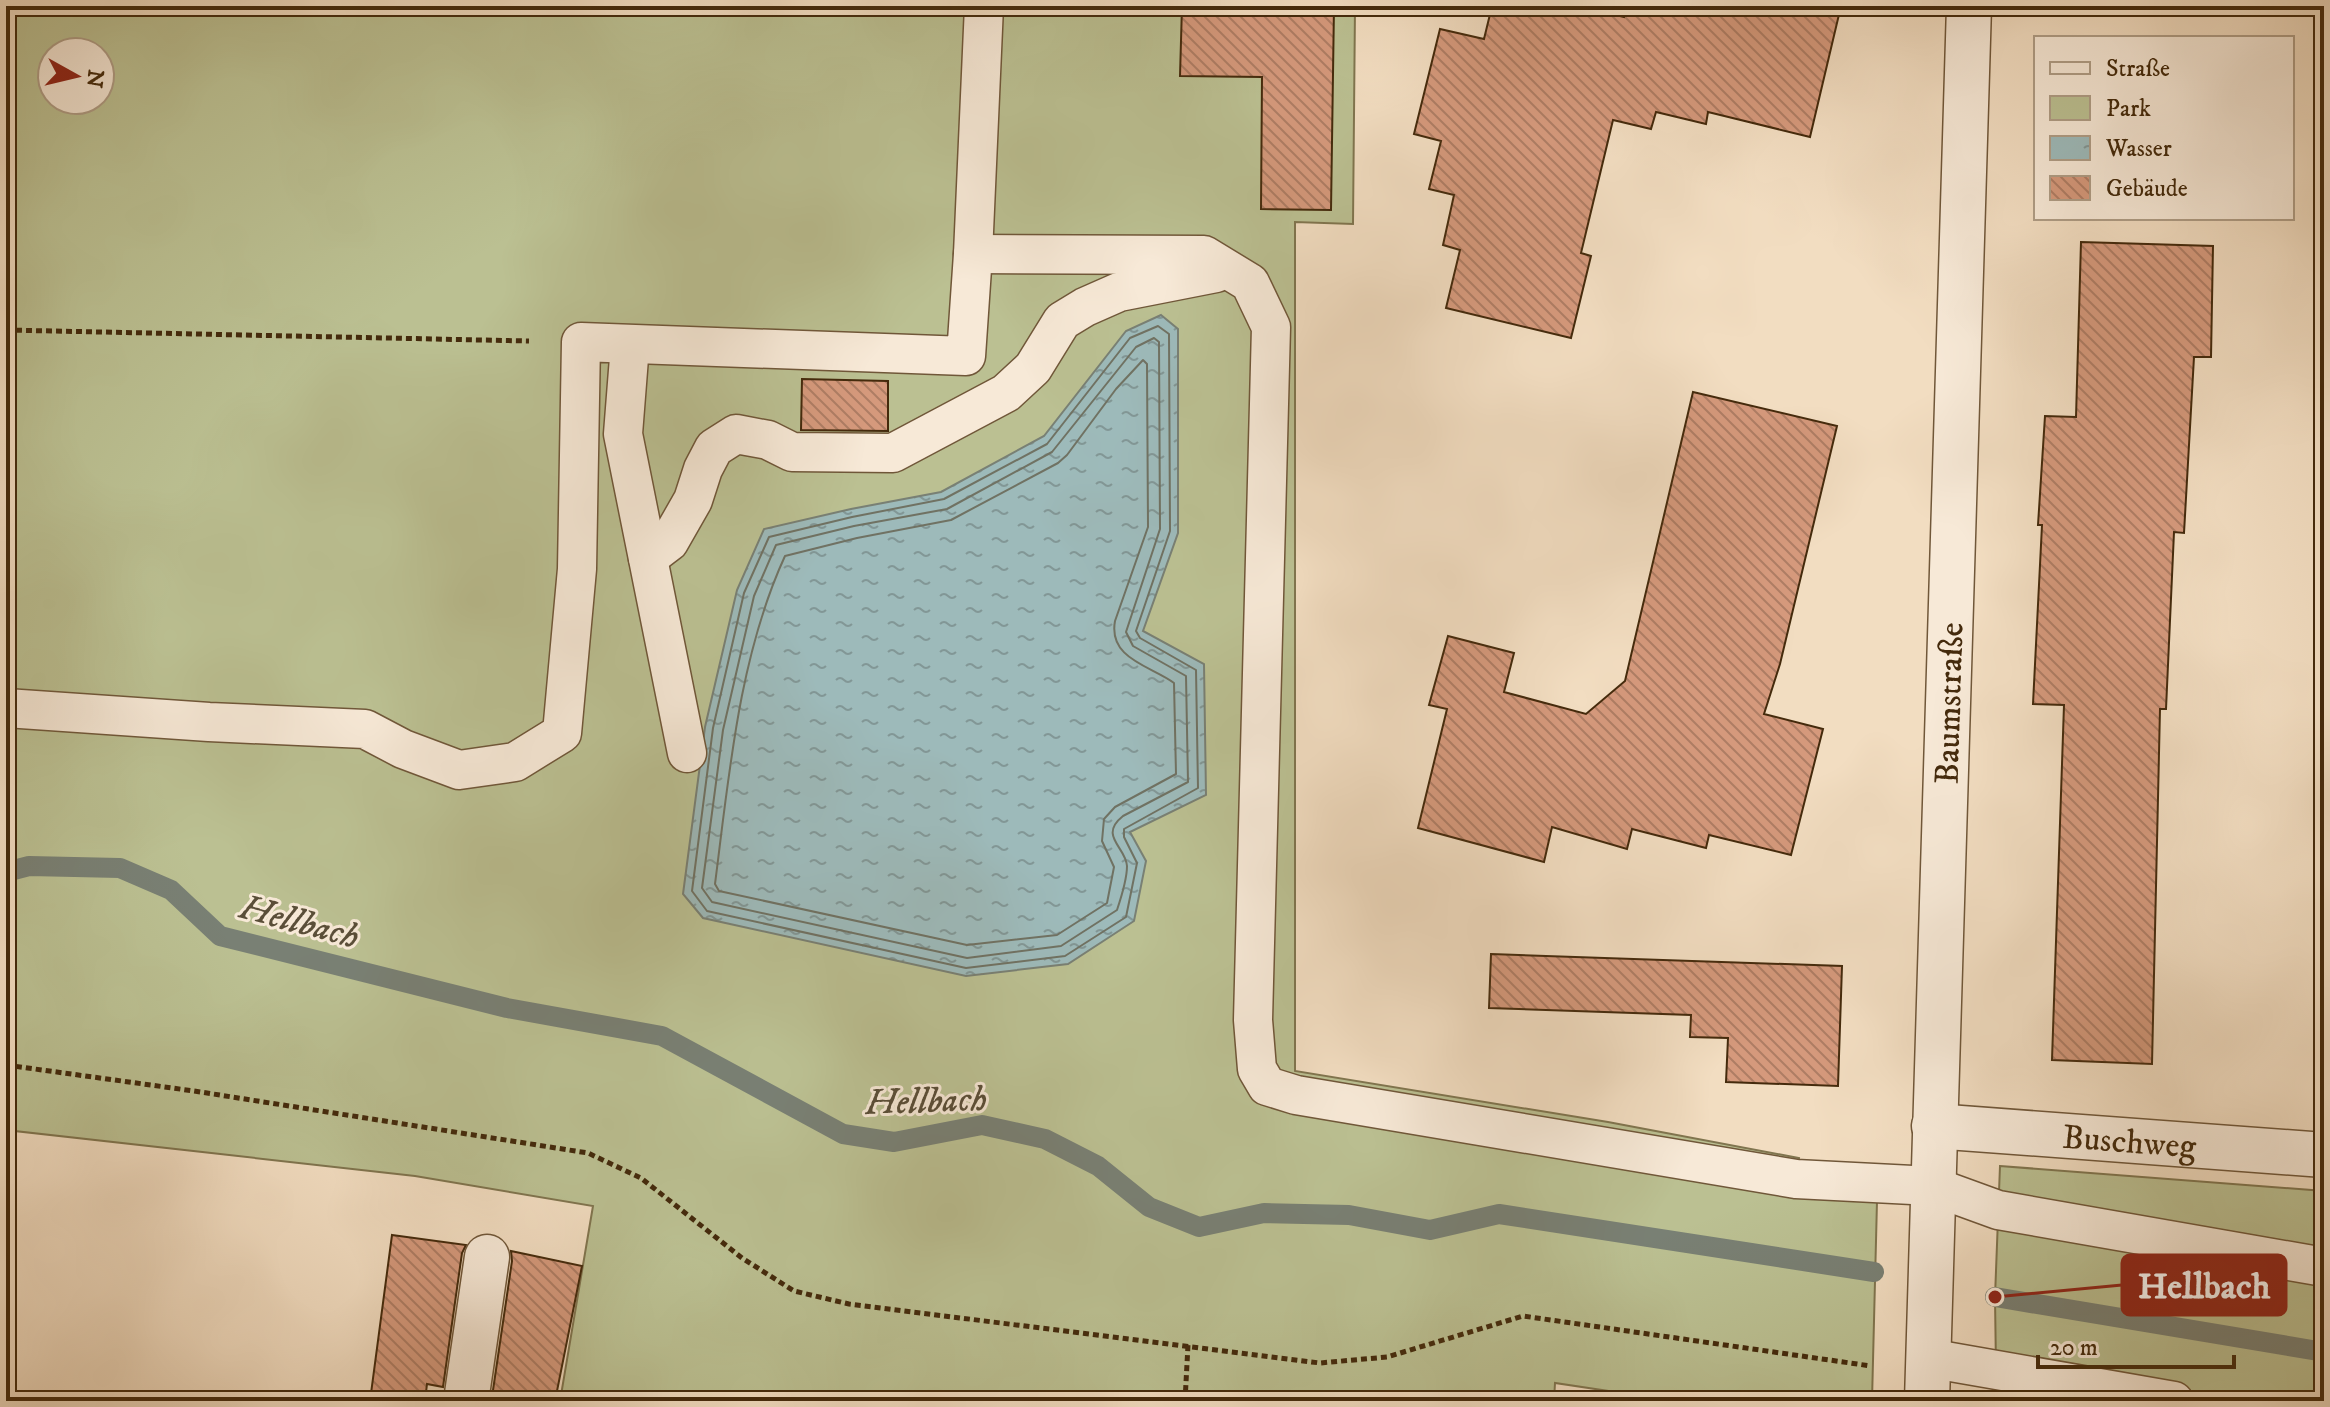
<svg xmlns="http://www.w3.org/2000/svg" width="2330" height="1407" font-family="'IM FELL DW Pica',serif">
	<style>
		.green { fill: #bbc092; stroke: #80754f; stroke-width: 2; fill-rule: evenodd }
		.water { fill: url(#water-ripples); stroke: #798074; stroke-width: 2 }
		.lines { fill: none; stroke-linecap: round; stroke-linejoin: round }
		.shore { stroke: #707263; stroke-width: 2 }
		.stream { stroke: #798074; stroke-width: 20 }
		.building { fill: url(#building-back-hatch); stroke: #442a0c; stroke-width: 2 }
		.lane-casing { stroke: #705739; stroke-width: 41 }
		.street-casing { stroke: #705739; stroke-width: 47 }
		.path { stroke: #442a0c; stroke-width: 5; stroke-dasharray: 6 4; stroke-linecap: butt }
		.lane { stroke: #f7e9d7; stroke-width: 38 }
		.street { stroke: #f7e9d7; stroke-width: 44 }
		.labels { text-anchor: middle; stroke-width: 6; stroke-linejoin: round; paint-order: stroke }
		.street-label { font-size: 34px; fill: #442a0c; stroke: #f7e9d7 }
		.water-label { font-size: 36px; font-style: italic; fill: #5a4e38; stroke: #f7e9d7 }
		.leader { fill: none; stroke: #8f2418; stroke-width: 3 }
		.callout-dot { fill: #8f2418; stroke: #f7e9d7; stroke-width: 3 }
		.callout { fill: #8f2418; stroke: #8f2418; stroke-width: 3 }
		.callout-label { font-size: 36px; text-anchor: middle; font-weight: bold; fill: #fff }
	</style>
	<defs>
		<pattern id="water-ripples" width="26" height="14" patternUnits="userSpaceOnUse" patternTransform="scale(2)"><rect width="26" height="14" fill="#9dbaba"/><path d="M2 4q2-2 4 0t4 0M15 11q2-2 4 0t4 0" fill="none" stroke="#829796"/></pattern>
		<pattern id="building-back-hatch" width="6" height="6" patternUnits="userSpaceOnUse" patternTransform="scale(2)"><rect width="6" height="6" fill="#d5997c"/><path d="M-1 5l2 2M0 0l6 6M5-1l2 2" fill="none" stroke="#ae7d64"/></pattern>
	</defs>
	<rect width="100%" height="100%" fill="#f2ddc1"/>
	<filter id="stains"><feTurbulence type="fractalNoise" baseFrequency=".0025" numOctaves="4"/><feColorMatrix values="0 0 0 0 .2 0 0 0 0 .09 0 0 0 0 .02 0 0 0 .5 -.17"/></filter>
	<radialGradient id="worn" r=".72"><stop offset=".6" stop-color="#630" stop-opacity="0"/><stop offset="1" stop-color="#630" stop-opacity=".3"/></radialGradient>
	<g class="green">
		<path d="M 6,6 L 1355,6 L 1353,224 L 1295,222 L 1295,1071 L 1608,1122 L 1799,1158 L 1796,1179 L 1877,1201 L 1872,1401 L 1675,1401 L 1555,1383 L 1554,1401 L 560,1401 L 593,1206 L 415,1176 L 6,1130 ZM 52,52 L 100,52 L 100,100 L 52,100 Z"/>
		<path d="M 2000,1166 L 2324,1191 L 2324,1401 L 2092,1401 L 1996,1369 L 1995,1297 Z"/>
	</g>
	<path class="water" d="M 1161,315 L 1178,329 L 1178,533 L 1143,631 L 1204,664 L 1206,795 L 1130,832 L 1146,861 L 1134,921 L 1068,964 L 966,976 L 703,918 L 683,894 L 705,727 L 737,590 L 764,529 L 851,509 L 941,492 L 1044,436 L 1126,331 Z"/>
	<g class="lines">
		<g class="shore">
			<path d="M 1158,326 L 1169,334 L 1170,531 L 1136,631 L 1140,638 L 1196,670 L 1198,788 L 1124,829 L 1124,837 L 1137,863 L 1126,917 L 1065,956 L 966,968 L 707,911 L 692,891 L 713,728 L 744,593 L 769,537 L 852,517 L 944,499 L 1047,444 L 1130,338 Z"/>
			<path d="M 1154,338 L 1159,342 L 1160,529 L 1126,632 L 1133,646 L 1186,676 L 1188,782 L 1123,816 C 1098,836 1126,847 1127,866 C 1127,880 1121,898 1117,910 L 1061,946 L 967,958 L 712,902 L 702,888 L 723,730 L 754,596 L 776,545 L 854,526 L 947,509 L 1052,452 L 1136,347 Z"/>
			<path d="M 1143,360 L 1147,364 L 1148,527 L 1115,621 C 1108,659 1151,666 1174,683 L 1176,774 L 1115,807 L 1104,819 L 1102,841 L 1114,867 L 1107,903 L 1057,935 L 967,945 L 719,891 L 715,884 C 729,775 739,656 785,556 L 857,538 L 951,520 L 1058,463 L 1067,455 L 1116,389 Z"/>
		</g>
		<g class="stream">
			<path d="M 6,872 L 29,866 L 120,868 L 171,890 L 220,936 L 507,1008 L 662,1036 L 843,1134 L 894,1142 L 982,1125 L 1045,1139 L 1098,1166 L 1149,1207 L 1199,1227 L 1264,1213 L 1349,1215 L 1430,1230 L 1499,1214 L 1874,1272"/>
			<path d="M 1995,1297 L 2324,1352"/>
		</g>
	</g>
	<g class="building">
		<path d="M 1182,6 L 1334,6 L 1331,210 L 1261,209 L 1262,77 L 1180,76 Z"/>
		<path d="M 1492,6 L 1580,6 L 1624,17 L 1627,6 L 1841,6 L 1810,137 L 1708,112 L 1706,124 L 1656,112 L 1651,129 L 1613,120 L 1581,253 L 1591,256 L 1571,338 L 1446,308 L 1460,250 L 1443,245 L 1454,195 L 1429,189 L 1441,141 L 1414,134 L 1440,29 L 1484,39 Z"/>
		<path d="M 2081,242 L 2213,246 L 2211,357 L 2194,357 L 2184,533 L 2174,532 L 2166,709 L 2160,709 L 2152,1064 L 2052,1060 L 2064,705 L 2033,704 L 2042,525 L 2038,525 L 2045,416 L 2076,417 Z"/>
		<path d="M 802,379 L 888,381 L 888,431 L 801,430 Z"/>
		<path d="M 1693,392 L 1837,426 L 1780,664 L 1764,714 L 1823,729 L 1791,855 L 1709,835 L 1706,848 L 1632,829 L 1627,849 L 1552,827 L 1544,862 L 1418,828 L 1447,709 L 1429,705 L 1448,636 L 1514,653 L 1504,692 L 1586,714 L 1625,681 Z"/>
		<path d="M 1491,954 L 1842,966 L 1838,1086 L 1726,1082 L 1728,1038 L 1690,1037 L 1691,1015 L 1489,1008 Z"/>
		<path d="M 392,1235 L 466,1245 L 462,1253 L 443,1387 L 427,1384 L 425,1401 L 370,1401 Z"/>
		<path d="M 511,1251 L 582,1266 L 555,1401 L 512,1401 L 492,1397 L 512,1261 Z"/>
	</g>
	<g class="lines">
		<defs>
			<g id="lane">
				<path d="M 973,254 L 1204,255 L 1250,283 L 1271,327 L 1253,1020 L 1257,1069 L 1267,1086 L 1296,1095 L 1796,1179 L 1932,1186 L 1998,1210 L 2324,1267"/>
				<path d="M 630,345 L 623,434 L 687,753"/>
				<path d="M 648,558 L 669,542 L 693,500 L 703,469 L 714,448 L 736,434 L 768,440 L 792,452 L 893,453 L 1006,393 L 1033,368 L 1062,321 L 1085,307 L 1119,292 L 1216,273"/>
				<path d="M 6,708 L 209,722 L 365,729 L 403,749 L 459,770 L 515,762 L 562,733 L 577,569 L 581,342 L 966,356 L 973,254 L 984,6"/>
				<path d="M 1928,1358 L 2174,1401"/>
			</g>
			<g id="street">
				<path id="s1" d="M 1934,1126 L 2324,1155"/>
				<path d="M 466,1401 L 487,1257"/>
				<path id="s2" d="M 1927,1401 L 1969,6"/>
			</g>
		</defs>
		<use href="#lane" class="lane-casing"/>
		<use href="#street" class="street-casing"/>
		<g class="path">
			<path d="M 6,330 L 529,341"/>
			<path d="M 6,1065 L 194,1091 L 588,1153 L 641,1178 L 742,1258 L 794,1291 L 849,1304 L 1320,1363 L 1387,1357 L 1523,1316 L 1871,1366"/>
			<path d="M 1185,1401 L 1188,1345"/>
		</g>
		<use href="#lane" class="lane"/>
		<use href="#street" class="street"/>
	</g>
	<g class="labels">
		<g class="street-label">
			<text dy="12" stroke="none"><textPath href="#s2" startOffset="698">Baumstraße</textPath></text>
			<text dy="12" stroke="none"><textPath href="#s1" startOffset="196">Buschweg</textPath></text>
		</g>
		<g class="water-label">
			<text transform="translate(300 920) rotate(15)" y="13">Hellbach</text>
			<text transform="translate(926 1099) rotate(-2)" y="13">Hellbach</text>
		</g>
	</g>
	<path class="leader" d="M1995 1297L2122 1285"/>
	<circle class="callout-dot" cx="1995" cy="1297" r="8"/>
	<rect class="callout" x="2122" y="1255" width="164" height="60" rx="8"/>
	<g class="callout-label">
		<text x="2204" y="1298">Hellbach</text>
	</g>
	<rect width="2330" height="1407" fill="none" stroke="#f2ddc1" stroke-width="32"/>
	<rect x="8" y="8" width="2314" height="1391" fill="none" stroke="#442a0c" stroke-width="4"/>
	<rect x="16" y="16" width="2298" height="1375" fill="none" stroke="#442a0c" stroke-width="2"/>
	<rect x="2034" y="36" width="260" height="184" fill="#f7e9d7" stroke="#af9d86" stroke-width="2"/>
	<rect x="2050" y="62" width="40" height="12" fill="#f7e9d7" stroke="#af9d86" stroke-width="2"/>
	<text x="2106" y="76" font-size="24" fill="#442a0c">Straße</text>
	<rect x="2050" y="96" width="40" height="24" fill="#bbc092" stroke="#af9d86" stroke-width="2"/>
	<text x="2106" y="116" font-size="24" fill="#442a0c">Park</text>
	<rect x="2050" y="136" width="40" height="24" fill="url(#water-ripples)" stroke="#af9d86" stroke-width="2"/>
	<text x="2106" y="156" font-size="24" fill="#442a0c">Wasser</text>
	<rect x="2050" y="176" width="40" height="24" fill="url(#building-back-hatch)" stroke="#af9d86" stroke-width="2"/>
	<text x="2106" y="196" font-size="24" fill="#442a0c">Gebäude</text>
	<g transform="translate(76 76) rotate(98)"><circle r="38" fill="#f7e9d7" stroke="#af9d86" stroke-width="2"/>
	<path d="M0-6L14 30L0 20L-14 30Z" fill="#8f2418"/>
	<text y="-12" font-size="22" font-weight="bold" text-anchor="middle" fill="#442a0c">N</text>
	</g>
	<path d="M2038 1355v12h196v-12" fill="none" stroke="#442a0c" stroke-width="4"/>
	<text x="2050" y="1355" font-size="24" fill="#442a0c" stroke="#f7e9d7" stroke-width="6" paint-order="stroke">20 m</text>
	<rect width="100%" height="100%" filter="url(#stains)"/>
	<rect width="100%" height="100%" fill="url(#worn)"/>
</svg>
